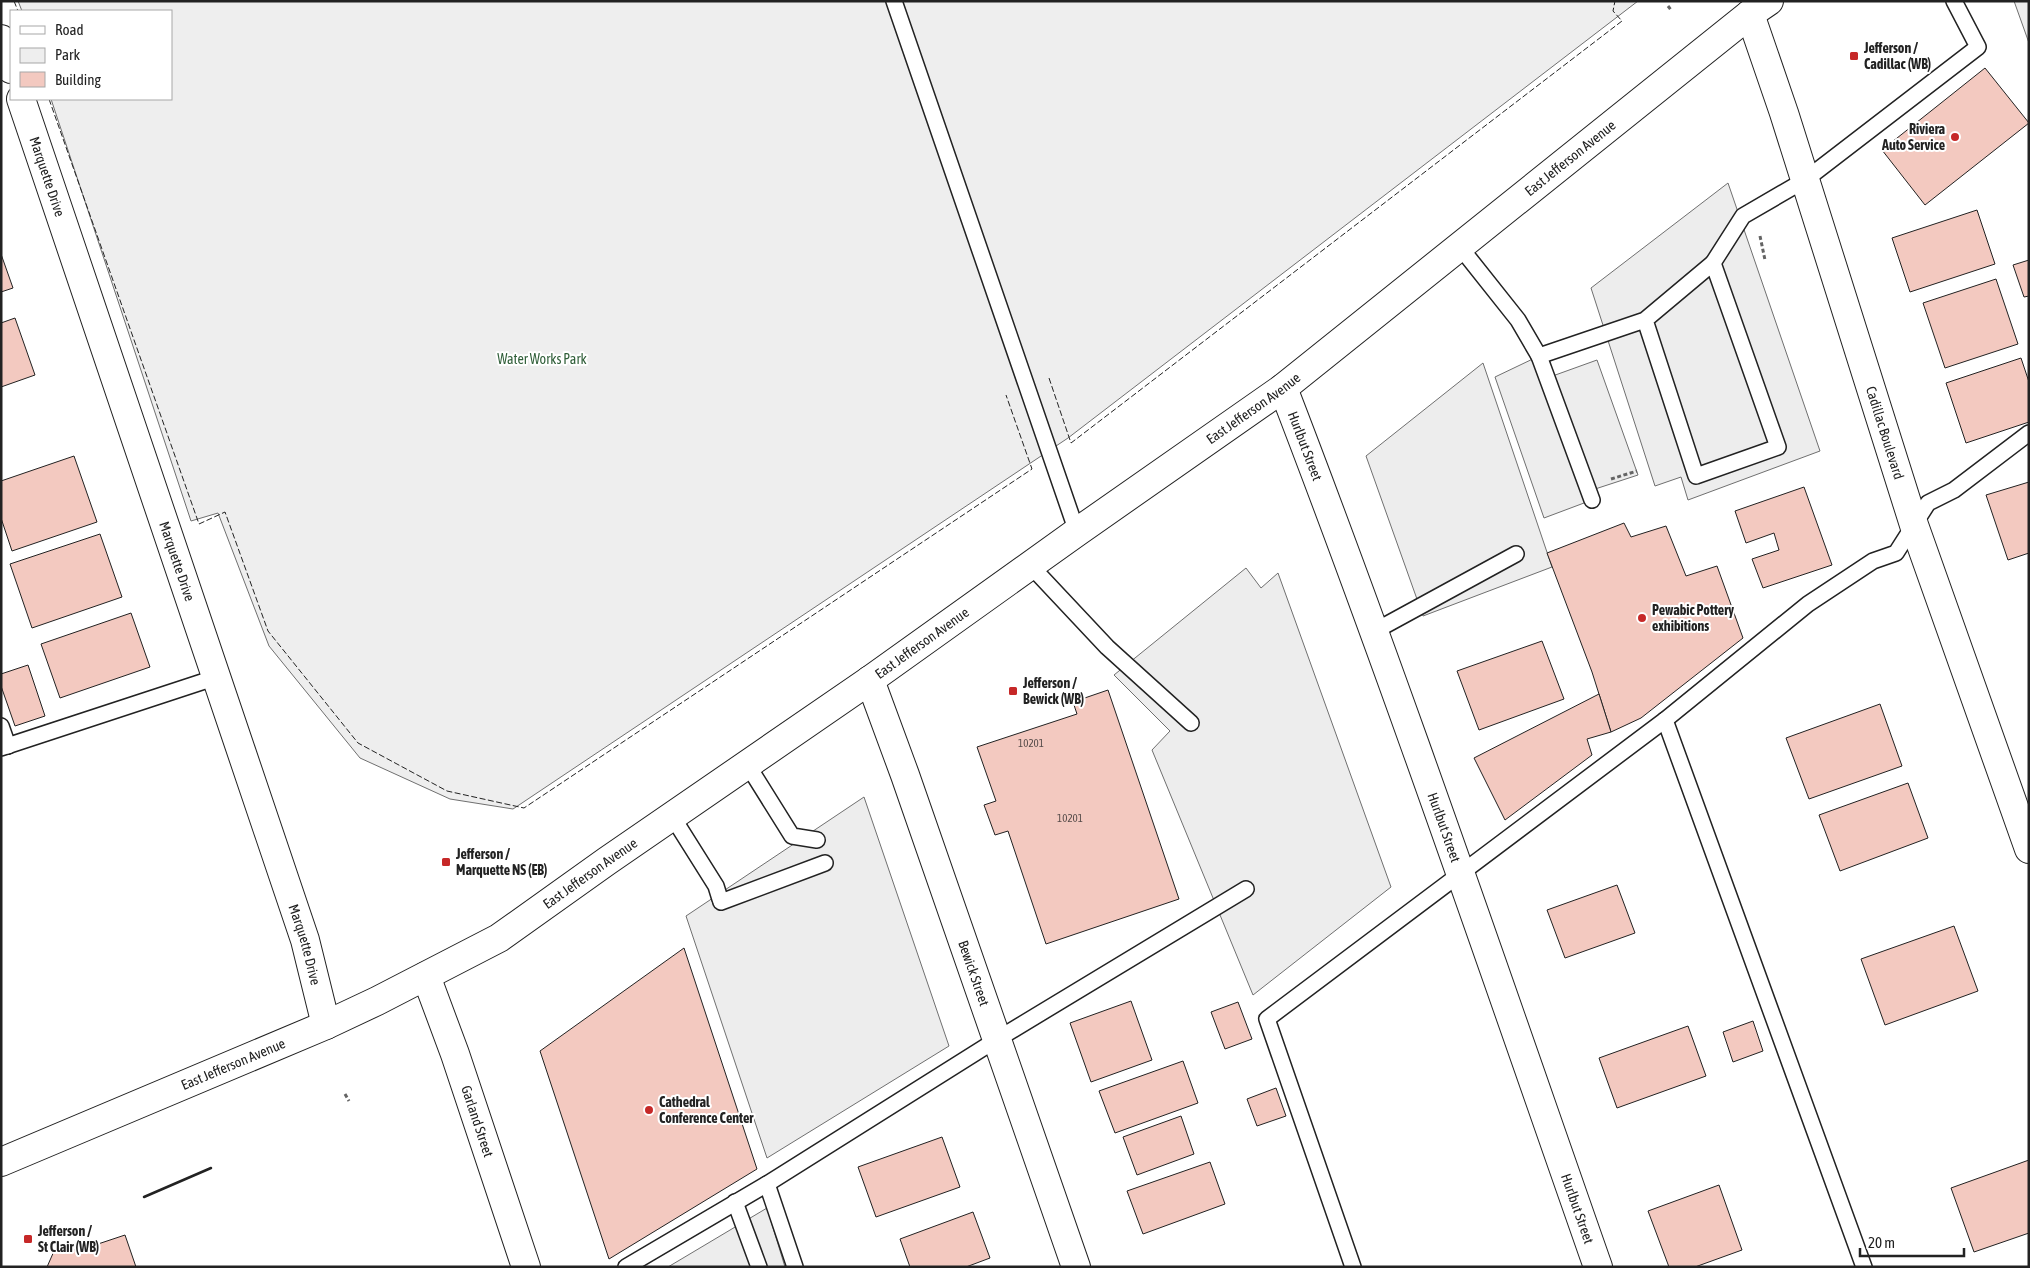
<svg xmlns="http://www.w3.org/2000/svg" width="2030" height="1268" font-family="'Asap Condensed',sans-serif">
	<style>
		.green { fill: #eee; stroke: #6f6f6f }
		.parking { fill: #ededed; stroke: #6f6f6f }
		.building { fill: #f3c9c0; stroke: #222 }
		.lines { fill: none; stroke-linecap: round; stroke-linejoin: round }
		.service-casing { stroke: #222; stroke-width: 18 }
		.minor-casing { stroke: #222; stroke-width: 30 }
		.tertiary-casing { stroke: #222; stroke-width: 30 }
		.secondary-casing { stroke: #222; stroke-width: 30 }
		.path { stroke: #646464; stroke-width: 3; stroke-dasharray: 4 2.5; stroke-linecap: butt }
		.service { stroke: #fff; stroke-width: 15 }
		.minor { stroke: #fff; stroke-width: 28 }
		.tertiary { stroke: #fff; stroke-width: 28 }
		.secondary { stroke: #fff; stroke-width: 28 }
		.fence { stroke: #222; stroke-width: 1; stroke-dasharray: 6 2.5; stroke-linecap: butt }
		.wall { stroke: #222; stroke-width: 2.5 }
		.poi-dot { fill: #c62828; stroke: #fff; stroke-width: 2 }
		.labels { text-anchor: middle; stroke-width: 4; stroke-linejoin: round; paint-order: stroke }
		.number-label { font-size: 11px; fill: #564c4a }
		.poi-label { font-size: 14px; font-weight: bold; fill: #222; stroke: #fff; text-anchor: start }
		.street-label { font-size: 14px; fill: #222; stroke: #fff }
		.park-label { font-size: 14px; fill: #2f5e38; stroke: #fff }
	</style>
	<rect width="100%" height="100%" fill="#fff"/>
	<path class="green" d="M 18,1 L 1638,1 L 1068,438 L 513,809 L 450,799 L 360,758 L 269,646 L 218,513 L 191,521 L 51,99 L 171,99 L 171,11 L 22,11 Z"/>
	<g class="parking">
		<path d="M 2014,1 L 2029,1 L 2029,43 Z"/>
		<path d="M 1728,183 L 1820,451 L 1688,500 L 1681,477 L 1655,486 L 1591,288 Z"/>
		<path d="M 1539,356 L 1547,378 L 1597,360 L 1638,475 L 1589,491 L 1592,500 L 1544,518 L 1495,377 Z"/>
		<path d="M 1483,363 L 1552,567 L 1423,616 L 1366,456 Z"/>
		<path d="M 1246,568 L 1261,588 L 1278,573 L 1391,887 L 1253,995 L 1152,750 L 1170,731 L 1114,675 Z"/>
		<path d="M 864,797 L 949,1046 L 767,1158 L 686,916 Z"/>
		<path d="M 767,1208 L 785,1267 L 668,1267 Z"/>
	</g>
	<g class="building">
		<path d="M 1985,68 L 2029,123 L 1925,205 L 1882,150 Z"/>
		<path d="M 1977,210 L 1995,264 L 1910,292 L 1892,238 Z"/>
		<path d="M 1,254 L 13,288 L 1,292 Z"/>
		<path d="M 2029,260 L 2029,296 L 2024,297 L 2013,265 Z"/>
		<path d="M 1996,279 L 2018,344 L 1945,368 L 1923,303 Z"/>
		<path d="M 15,318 L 35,375 L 1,387 L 1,323 Z"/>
		<path d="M 2021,358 L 2029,382 L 2029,422 L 1966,443 L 1946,383 Z"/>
		<path d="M 74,456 L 97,522 L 12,551 L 1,518 L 1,481 Z"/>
		<path d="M 2029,482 L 2029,553 L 2008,560 L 1986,495 Z"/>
		<path d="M 1804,487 L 1832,565 L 1763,588 L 1752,559 L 1779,550 L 1774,533 L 1746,543 L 1735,511 Z"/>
		<path d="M 1624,523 L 1631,537 L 1666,526 L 1686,576 L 1717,566 L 1743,638 L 1641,718 L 1611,732 L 1592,672 L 1547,553 Z"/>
		<path d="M 100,534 L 122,597 L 32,628 L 10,564 Z"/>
		<path d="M 131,613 L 150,667 L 60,698 L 41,644 Z"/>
		<path d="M 1542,641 L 1564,699 L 1479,730 L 1457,671 Z"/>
		<path d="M 28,665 L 45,716 L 15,726 L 1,686 L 1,674 Z"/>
		<path d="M 1108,690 L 1179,899 L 1046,944 L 1008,831 L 995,835 L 984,805 L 996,801 L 977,747 L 1077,714 L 1073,702 Z"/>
		<path d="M 1599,694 L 1611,732 L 1587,739 L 1592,755 L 1505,820 L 1474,758 Z"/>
		<path d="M 1880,704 L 1902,766 L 1809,799 L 1786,738 Z"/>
		<path d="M 1908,783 L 1928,838 L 1840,871 L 1819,815 Z"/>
		<path d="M 1617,885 L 1635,933 L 1565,958 L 1547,910 Z"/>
		<path d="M 1954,926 L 1978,991 L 1885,1025 L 1861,959 Z"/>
		<path d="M 684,948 L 757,1169 L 609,1259 L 540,1051 Z"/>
		<path d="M 1131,1001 L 1152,1060 L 1091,1082 L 1070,1023 Z"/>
		<path d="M 1238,1002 L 1252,1039 L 1225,1049 L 1211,1012 Z"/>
		<path d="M 1753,1021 L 1763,1051 L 1733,1062 L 1723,1032 Z"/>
		<path d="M 1688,1026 L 1706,1076 L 1617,1108 L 1599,1058 Z"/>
		<path d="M 1183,1061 L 1198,1103 L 1115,1133 L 1099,1091 Z"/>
		<path d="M 1276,1088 L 1286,1116 L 1257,1126 L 1247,1099 Z"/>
		<path d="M 1181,1116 L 1194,1154 L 1137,1175 L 1123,1137 Z"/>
		<path d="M 942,1137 L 960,1187 L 876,1217 L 858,1167 Z"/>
		<path d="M 2029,1160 L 2029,1233 L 1974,1252 L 1951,1188 Z"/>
		<path d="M 1210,1162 L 1225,1204 L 1143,1234 L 1127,1191 Z"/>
		<path d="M 1719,1185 L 1742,1250 L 1695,1267 L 1669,1267 L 1648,1211 Z"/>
		<path d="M 973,1212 L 990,1258 L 966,1267 L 910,1267 L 900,1239 Z"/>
		<path d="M 125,1235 L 136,1267 L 47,1267 L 58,1242 L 77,1251 Z"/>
	</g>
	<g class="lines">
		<defs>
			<g id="service">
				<path d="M 894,1 L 1077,532"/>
				<path d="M 1460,247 L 1518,320 L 1539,356 L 1592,500"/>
				<path d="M 1713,263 L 1743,216 L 1805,180 L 1978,47 L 1954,1"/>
				<path d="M 1539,356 L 1645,320 L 1696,476 L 1778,447 L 1713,263 L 1645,320"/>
				<path d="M 1030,565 L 1107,647 L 1191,723"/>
				<path d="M 1373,632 L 1516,554"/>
				<path d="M 1665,720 L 1864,1267"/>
				<path d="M 1,726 L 8,746"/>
				<path d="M 1,748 L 217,677"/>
				<path d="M 747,764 L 792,836 L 817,840"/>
				<path d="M 672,816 L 716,886 L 720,899"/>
				<path d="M 721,902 L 825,863"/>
				<path d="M 767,1184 L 795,1267"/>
				<path d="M 735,1202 L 759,1267"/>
				<path d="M 626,1267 L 767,1184 L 996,1040 L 1246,889"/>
				<path d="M 1353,1267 L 1267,1019 L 1665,720 L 1808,604 L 1873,561 L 1896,553 L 1928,503 L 1954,490 L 2029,433"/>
			</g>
			<g id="minor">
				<path d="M 1,39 L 11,69"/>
				<path id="s1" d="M 21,99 L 305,940 L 326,1025"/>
				<path id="s2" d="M 1283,388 C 1395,679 1495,973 1598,1267"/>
				<path id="s3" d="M 870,680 L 905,775 L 1076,1267"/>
				<path id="s4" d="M 426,976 L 455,1054 L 526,1267"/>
			</g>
			<g id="tertiary">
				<path id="s5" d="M 1750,14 L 1784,113 L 1914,525 L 2029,849"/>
			</g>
			<g id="secondary">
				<path id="s6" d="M 1,1162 L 326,1025 L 377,1001 L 499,938 L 607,861 L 870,680 L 1077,532 L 1283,388 L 1750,14 L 1769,1"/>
			</g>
		</defs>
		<use href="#service" class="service-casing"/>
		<use href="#minor" class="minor-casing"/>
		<use href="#tertiary" class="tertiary-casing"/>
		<use href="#secondary" class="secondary-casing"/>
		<g class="path">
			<path d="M 1668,6 L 1671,10"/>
			<path d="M 1760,236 L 1765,260"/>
			<path d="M 1611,479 L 1637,471"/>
			<path d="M 345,1094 L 349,1101"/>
		</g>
		<use href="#service" class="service"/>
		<use href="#minor" class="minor"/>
		<use href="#tertiary" class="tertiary"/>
		<use href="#secondary" class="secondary"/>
		<g class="fence">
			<path d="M 14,1 L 18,11"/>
			<path d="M 49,99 L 199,524 L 225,512 L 268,631 L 358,743 L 447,791 L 524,808 L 1032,469 L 1006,395"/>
			<path d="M 1049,378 L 1071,443 L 1622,21 L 1613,11 L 1615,1"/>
		</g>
		<path class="wall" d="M 144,1197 L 211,1168"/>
	</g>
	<g class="poi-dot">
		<rect x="1849" y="51" width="10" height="10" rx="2.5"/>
		<circle cx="1955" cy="137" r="5"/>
		<circle cx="1642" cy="618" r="5"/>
		<rect x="1008" y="686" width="10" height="10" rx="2.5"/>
		<rect x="441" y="857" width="10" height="10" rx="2.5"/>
		<circle cx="649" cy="1110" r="5"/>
		<rect x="23" y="1234" width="10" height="10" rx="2.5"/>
	</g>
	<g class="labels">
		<g class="number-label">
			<text x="1031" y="747">10201</text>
			<text x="1070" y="822">10201</text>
		</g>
		<g class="poi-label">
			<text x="1864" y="53">Jefferson /<tspan x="1864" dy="16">Cadillac (WB)</tspan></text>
			<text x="1945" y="134" text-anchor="end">Riviera<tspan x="1945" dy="16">Auto Service</tspan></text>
			<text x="1652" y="615">Pewabic Pottery<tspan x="1652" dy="16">exhibitions</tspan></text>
			<text x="1023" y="688">Jefferson /<tspan x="1023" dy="16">Bewick (WB)</tspan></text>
			<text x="456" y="859">Jefferson /<tspan x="456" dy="16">Marquette NS (EB)</tspan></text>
			<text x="659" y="1107">Cathedral<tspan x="659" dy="16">Conference Center</tspan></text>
			<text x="38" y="1236">Jefferson /<tspan x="38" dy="16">St Clair (WB)</tspan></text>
		</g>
		<g class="street-label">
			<text dy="5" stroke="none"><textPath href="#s6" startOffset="1872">East Jefferson Avenue</textPath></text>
			<text dy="5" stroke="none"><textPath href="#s1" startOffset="82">Marquette Drive</textPath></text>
			<text dy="5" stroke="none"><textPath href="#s6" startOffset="1468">East Jefferson Avenue</textPath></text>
			<text dy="5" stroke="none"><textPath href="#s5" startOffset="440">Cadillac Boulevard</textPath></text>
			<text dy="5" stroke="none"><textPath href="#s2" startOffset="62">Hurlbut Street</textPath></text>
			<text dy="5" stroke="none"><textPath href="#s1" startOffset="488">Marquette Drive</textPath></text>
			<text dy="5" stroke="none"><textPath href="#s6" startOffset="1062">East Jefferson Avenue</textPath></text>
			<text dy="5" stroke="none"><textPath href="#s2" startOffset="468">Hurlbut Street</textPath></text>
			<text dy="5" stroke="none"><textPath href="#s6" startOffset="658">East Jefferson Avenue</textPath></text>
			<text dy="5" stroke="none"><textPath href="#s1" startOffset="892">Marquette Drive</textPath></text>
			<text dy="5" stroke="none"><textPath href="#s3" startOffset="311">Bewick Street</textPath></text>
			<text dy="5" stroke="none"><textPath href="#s6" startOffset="252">East Jefferson Avenue</textPath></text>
			<text dy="5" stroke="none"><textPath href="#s4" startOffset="154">Garland Street</textPath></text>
			<text dy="5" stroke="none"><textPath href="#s2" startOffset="872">Hurlbut Street</textPath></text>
		</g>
		<g class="park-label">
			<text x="542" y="364">Water Works Park</text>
		</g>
	</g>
	<rect width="2030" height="1268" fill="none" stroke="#222222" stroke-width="5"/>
	<rect x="10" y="10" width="162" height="90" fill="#ffffff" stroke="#a7a7a7"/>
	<rect x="20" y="26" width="25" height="8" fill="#ffffff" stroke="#a7a7a7"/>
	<text x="55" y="35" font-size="15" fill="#222222">Road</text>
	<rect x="20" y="48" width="25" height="15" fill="#eeeeee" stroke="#a7a7a7"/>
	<text x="55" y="60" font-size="15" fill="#222222">Park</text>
	<rect x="20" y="72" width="25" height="15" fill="#f3c9c0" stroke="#a7a7a7"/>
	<text x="55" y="85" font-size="15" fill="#222222">Building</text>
	<path d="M1860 1248v8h104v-8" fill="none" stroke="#222222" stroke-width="2.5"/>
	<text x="1868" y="1248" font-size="15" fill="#222222" stroke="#ffffff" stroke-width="4" paint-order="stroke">20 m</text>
</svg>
